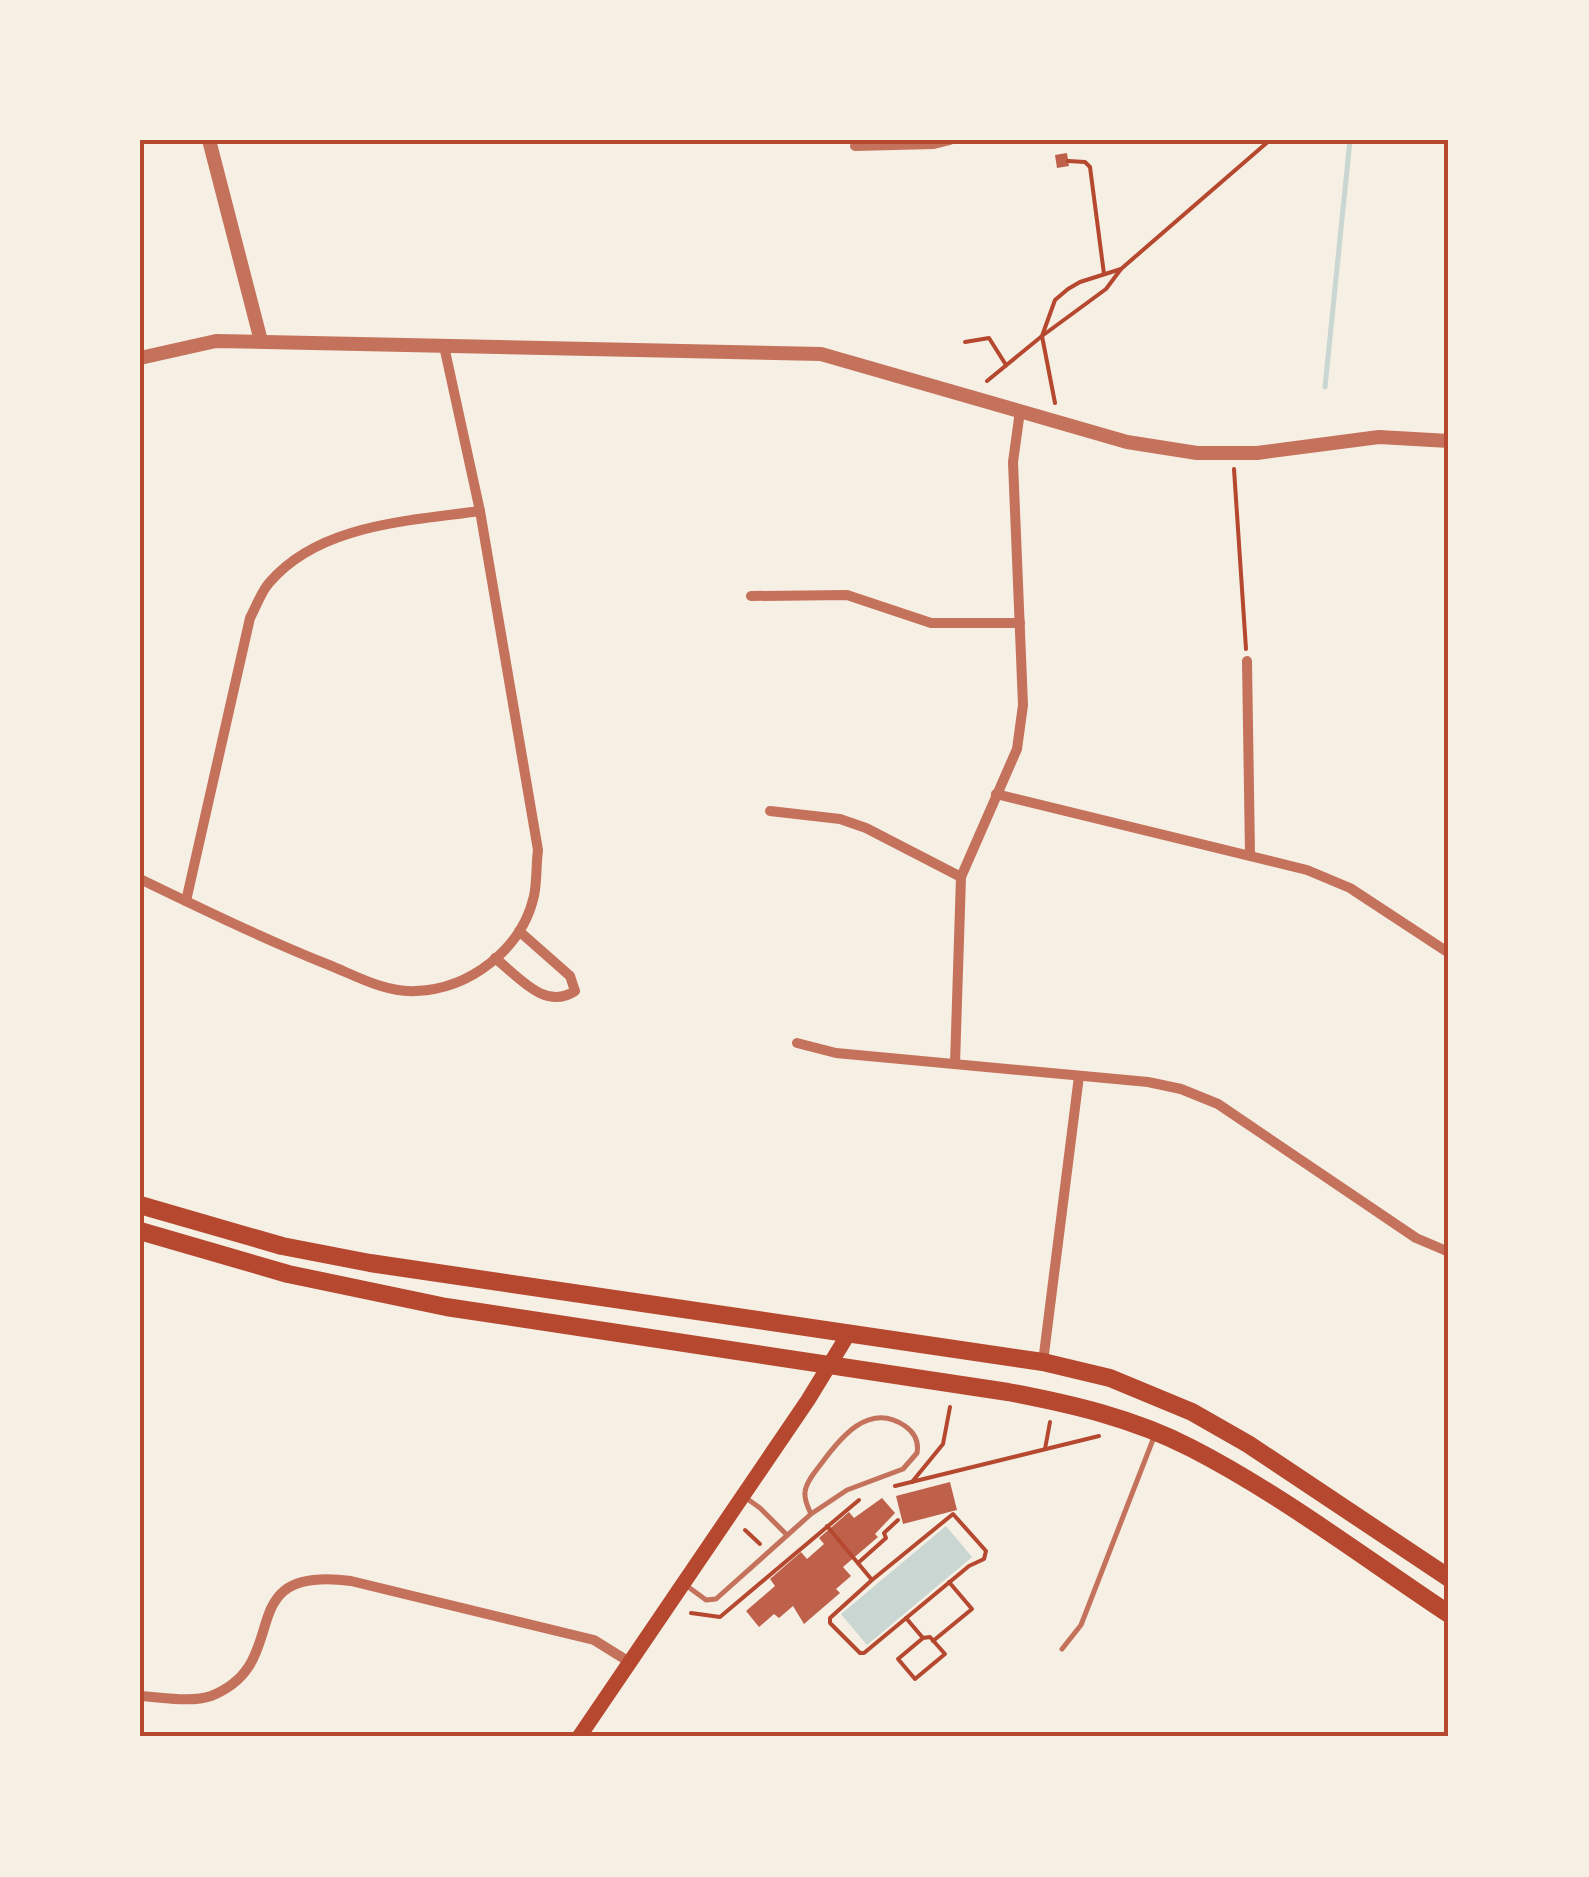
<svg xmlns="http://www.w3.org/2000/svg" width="1589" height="1877" font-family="Commissioner,sans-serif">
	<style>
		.water { fill: #c9d6d2 }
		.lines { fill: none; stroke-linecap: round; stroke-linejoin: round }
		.stream { stroke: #c9d6d2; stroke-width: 5 }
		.building { fill: #bf614a }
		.path { stroke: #b5482f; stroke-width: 4 }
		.service { stroke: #c5725c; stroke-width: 5 }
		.minor { stroke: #c5725c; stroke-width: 10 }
		.tertiary { stroke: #c5725c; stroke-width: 14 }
		.secondary { stroke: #b5482f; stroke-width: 15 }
		.primary { stroke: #b5482f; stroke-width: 18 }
		.neatline { fill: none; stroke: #b5482f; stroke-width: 4 }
	</style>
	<rect width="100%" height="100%" fill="#f6efe4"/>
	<path class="water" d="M 946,1526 L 972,1557 L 867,1645 L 841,1614 Z"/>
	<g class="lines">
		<path class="stream" d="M 1325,387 L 1350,140"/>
	</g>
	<g class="building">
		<path d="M 1067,153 L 1069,166 L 1057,168 L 1055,155 Z"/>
		<path d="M 950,1482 L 957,1510 L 903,1524 L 896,1496 Z"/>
		<path d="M 882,1498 L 895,1513 L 875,1534 L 878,1537 L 843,1567 L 851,1576 L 836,1589 L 840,1593 L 804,1624 L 793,1606 L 779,1618 L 774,1614 L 759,1627 L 746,1611 L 775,1586 L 770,1579 L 801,1552 L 807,1559 L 824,1544 L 819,1538 L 849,1512 L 854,1518 Z"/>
	</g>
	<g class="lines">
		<g class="path">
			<path d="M 1068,161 L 1085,162 L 1090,167 L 1104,274"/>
			<path d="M 965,342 L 989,338 L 1006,365"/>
			<path d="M 987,381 L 1042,336 L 1055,300 L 1068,289 L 1080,282 L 1121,269"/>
			<path d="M 1055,403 L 1042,336 L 1106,289 L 1121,269 L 1270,140"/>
			<path d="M 1234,469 L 1246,649"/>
			<path d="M 1045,1449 L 1050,1422"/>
			<path d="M 912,1482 L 943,1444 L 950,1407"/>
			<path d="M 895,1486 L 1099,1436"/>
			<path d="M 827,1526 L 872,1580 L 830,1618 L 830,1623 L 860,1653 L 864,1653 L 969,1566 L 984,1559 L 986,1551 L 953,1514 L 872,1580"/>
			<path d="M 745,1530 L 760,1544"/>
			<path d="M 858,1563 L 886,1538 L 884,1533 L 898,1520"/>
			<path d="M 691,1613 L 720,1617 L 859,1500"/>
			<path d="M 906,1618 L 923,1638 L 898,1659 L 915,1679 L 945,1654 L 930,1637 L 923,1638"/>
			<path d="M 933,1641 L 972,1609 L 949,1582"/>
		</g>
		<g class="service">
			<path d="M 746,1498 L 760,1508 L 787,1535"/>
			<path d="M 687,1586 L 706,1600 L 716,1599 L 811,1514 C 808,1507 804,1500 805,1492 C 806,1482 815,1472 821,1464 C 840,1438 869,1401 905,1426 C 915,1433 919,1442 917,1453 L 903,1469 L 847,1490 L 811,1514"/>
			<path d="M 1062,1649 L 1081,1625 L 1154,1437"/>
		</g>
		<g class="minor">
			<path d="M 855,146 L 934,144 L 950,140"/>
			<path d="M 751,596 L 847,595 L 931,623 L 1020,623"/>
			<path d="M 1247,661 L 1250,854"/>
			<path d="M 996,794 L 1307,870 L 1350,888 L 1449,953"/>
			<path d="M 770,811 L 840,819 L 866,828 L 961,877"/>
			<path d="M 140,879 C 202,909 264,939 329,965 C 356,976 386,993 416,991 C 470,989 522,949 534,896 C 537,882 536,865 538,850 L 480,511 L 444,346"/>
			<path d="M 186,901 L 250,618 C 256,607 261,592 269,583 C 319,524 409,521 480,511"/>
			<path d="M 495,958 C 519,977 545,1011 575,991 L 570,976 L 519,931"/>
			<path d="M 797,1043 L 836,1053 L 1148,1082 L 1181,1089 L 1218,1104 L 1416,1238 L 1449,1252"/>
			<path d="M 955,1064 L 961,877 L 1017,749 L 1023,705 L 1013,462 L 1020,411"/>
			<path d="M 1043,1362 L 1079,1076"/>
			<path d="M 140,1696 C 161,1697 191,1703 211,1696 C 297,1662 227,1565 351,1581 L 594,1640 L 631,1663"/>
		</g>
		<g class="tertiary">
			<path d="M 209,140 L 261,341"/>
			<path d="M 140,358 L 216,341 L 821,354 L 1127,442 L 1197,453 L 1257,453 L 1379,437 L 1449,441"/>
		</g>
		<path class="secondary" d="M 579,1737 L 808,1400 L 849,1333"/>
		<g class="primary">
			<path d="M 140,1205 L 282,1246 L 370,1263 L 1043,1362 L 1110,1378 L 1192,1412 L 1248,1444 L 1449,1578"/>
			<path d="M 140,1231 L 288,1274 L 446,1307 L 1008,1392 C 1071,1404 1133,1418 1191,1448 C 1279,1493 1366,1559 1449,1614"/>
		</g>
	</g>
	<rect width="1589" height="1877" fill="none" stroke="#f6efe4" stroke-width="285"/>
	<rect x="142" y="142" width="1304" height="1592" class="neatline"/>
</svg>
